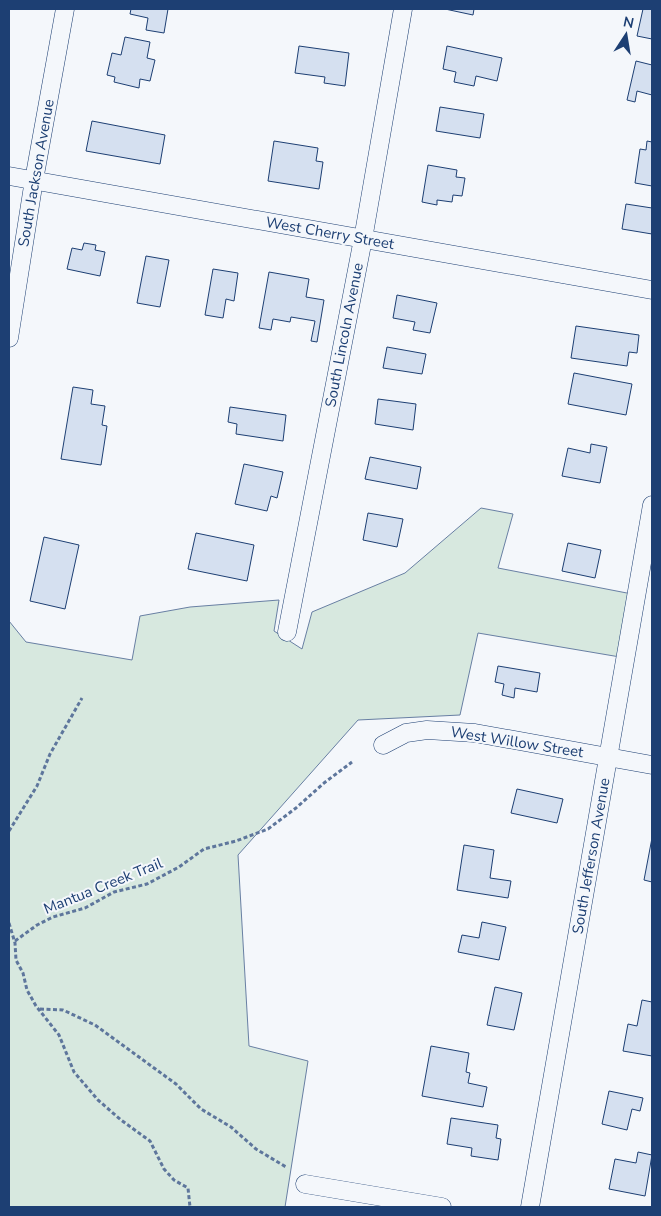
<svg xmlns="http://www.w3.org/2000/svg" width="661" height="1216" font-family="'Nunito Sans',sans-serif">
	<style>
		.green { fill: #d7e8df; stroke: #687fa3 }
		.building { fill: #d5e0f0; stroke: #1d3f73 }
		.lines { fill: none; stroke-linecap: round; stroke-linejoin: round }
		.street-casing { stroke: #1d3f73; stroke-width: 19 }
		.path { stroke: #5e769c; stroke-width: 3; stroke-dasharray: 4 2.5; stroke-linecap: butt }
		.street { stroke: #f4f7fb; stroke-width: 18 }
		.labels { text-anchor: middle; stroke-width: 4; stroke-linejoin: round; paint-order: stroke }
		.street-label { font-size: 15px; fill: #1d3f73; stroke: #f4f7fb }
	</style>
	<rect width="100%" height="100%" fill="#f4f7fb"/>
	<path class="green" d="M 481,508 L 513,514 L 498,568 L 632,594 L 620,657 L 478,633 L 460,715 L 358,720 L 238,855 L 249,1046 L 308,1061 L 285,1207 L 9,1207 L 9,621 L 26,642 L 132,660 L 140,616 L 190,607 L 279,600 L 274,631 L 302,649 L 312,612 L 405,573 Z"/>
	<g class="building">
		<path d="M 131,9 L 168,9 L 164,33 L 146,30 L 148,18 L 130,14 Z"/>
		<path d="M 445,9 L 474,9 L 473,15 Z"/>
		<path d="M 643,9 L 652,9 L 652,39 L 637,36 Z"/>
		<path d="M 125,37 L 150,42 L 147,58 L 155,60 L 150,81 L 140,79 L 139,88 L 114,82 L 115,77 L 107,75 L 112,53 L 121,55 Z"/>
		<path d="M 299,46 L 349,53 L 345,86 L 324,83 L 325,77 L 295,73 Z"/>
		<path d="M 447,46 L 502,58 L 497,81 L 476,76 L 474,86 L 454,82 L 456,72 L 443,69 Z"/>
		<path d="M 636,61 L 652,65 L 652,95 L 637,91 L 635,102 L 627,100 Z"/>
		<path d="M 440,107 L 484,114 L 480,138 L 436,131 Z"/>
		<path d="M 92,121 L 165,135 L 160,164 L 86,151 Z"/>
		<path d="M 274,141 L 318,148 L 316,161 L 323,162 L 319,189 L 268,181 Z"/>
		<path d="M 647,141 L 652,142 L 652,186 L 635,183 L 640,149 L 646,150 Z"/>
		<path d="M 428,165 L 457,170 L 456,177 L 465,178 L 462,196 L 453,195 L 452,202 L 437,200 L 437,205 L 422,202 Z"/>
		<path d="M 626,204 L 652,208 L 652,234 L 622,229 Z"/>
		<path d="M 84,243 L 96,245 L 95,250 L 105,252 L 100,276 L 67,269 L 72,248 L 82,250 Z"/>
		<path d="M 146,256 L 169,260 L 160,307 L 137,303 Z"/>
		<path d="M 213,269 L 238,273 L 234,301 L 226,299 L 223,318 L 205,315 Z"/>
		<path d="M 269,272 L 309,279 L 306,297 L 324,300 L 317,342 L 311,341 L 315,321 L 291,317 L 290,322 L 273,319 L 271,330 L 259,328 Z"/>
		<path d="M 397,295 L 437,303 L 430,333 L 413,330 L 415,322 L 393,318 Z"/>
		<path d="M 576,326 L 639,335 L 637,353 L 629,352 L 627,366 L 571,358 Z"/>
		<path d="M 387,347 L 426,354 L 422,374 L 383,368 Z"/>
		<path d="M 574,373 L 632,384 L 626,415 L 568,404 Z"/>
		<path d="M 73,387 L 93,390 L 91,404 L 105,406 L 102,425 L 107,426 L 101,465 L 61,459 Z"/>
		<path d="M 378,399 L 416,404 L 413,430 L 375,424 Z"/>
		<path d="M 230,407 L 286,415 L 283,441 L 236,434 L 237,424 L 228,422 Z"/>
		<path d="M 591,444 L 607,447 L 600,483 L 562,476 L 568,448 L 590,453 Z"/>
		<path d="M 370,457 L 421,467 L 417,489 L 365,479 Z"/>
		<path d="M 244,464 L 283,472 L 277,498 L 271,496 L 267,511 L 235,504 Z"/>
		<path d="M 368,513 L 403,519 L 397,547 L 363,540 Z"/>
		<path d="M 196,533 L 254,545 L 247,581 L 188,569 Z"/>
		<path d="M 44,537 L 79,545 L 65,609 L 30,601 Z"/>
		<path d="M 568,543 L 601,550 L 595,578 L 562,571 Z"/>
		<path d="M 498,666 L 540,673 L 537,692 L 515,688 L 514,698 L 502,695 L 504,684 L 495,682 Z"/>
		<path d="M 517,789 L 563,799 L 557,823 L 511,813 Z"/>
		<path d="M 652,838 L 652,882 L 644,880 Z"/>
		<path d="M 464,845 L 494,850 L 490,878 L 511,881 L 508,898 L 457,890 Z"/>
		<path d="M 482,922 L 506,927 L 499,960 L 458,952 L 462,935 L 479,938 Z"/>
		<path d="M 495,987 L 522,993 L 514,1030 L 487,1025 Z"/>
		<path d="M 642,1000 L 652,1002 L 652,1056 L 623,1051 L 628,1024 L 637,1026 Z"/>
		<path d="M 431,1046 L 469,1053 L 466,1072 L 470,1073 L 468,1083 L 487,1087 L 483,1107 L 422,1096 Z"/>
		<path d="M 609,1091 L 643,1098 L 640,1111 L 632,1109 L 627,1130 L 602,1124 Z"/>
		<path d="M 451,1118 L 498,1125 L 496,1138 L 501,1139 L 498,1160 L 471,1156 L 472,1148 L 447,1144 Z"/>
		<path d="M 638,1152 L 652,1155 L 645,1196 L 609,1189 L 615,1159 L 636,1163 Z"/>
	</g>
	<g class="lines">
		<defs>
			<g id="street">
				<path d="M 9,176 L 652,290"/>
				<path d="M 9,338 L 34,180 L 65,9"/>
				<path d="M 287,632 L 363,239 L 403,9"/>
				<path d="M 383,745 L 406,733 L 427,730 L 475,733 L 652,765"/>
				<path d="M 305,1184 L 442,1207"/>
				<path d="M 530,1207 L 652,505"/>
			</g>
		</defs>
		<use href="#street" class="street-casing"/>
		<g class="path">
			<path d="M 9,831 L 37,786 L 50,754 L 82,698"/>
			<path d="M 9,923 L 15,943 L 16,960 L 23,973 L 27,990 L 36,1006 L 59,1035 L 74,1072 L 98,1100 L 121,1120 L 150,1141 L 164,1169 L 174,1180 L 188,1188 L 190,1207"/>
			<path d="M 15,941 L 37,925 L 53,917 L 85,908 L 114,892 L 147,884 L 179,867 L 204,849 L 236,841 L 268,829 L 296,808 L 324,783 L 352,762"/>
			<path d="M 40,1009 L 63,1010 L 95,1025 L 176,1084 L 201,1109 L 231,1127 L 256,1149 L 286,1167"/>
		</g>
		<use href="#street" class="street"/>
	</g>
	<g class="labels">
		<g class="street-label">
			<text transform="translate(36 173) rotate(-80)" y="5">South Jackson Avenue</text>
			<text transform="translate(330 233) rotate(10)" y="5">West Cherry Street</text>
			<text transform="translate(344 335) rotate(-79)" y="5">South Lincoln Avenue</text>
			<text transform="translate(517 742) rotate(9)" y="5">West Willow Street</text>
			<text transform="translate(591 856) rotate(-80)" y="5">South Jefferson Avenue</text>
			<text transform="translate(103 886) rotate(-22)" y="5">Mantua Creek Trail</text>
		</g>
	</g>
	<rect width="661" height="1216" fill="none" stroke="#1d3f73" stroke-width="20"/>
	<g transform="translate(626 35) rotate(12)" stroke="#f4f7fb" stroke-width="4" paint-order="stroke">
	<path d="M0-4L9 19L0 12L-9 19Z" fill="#1d3f73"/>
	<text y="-8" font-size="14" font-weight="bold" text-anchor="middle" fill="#1d3f73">N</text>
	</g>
</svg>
